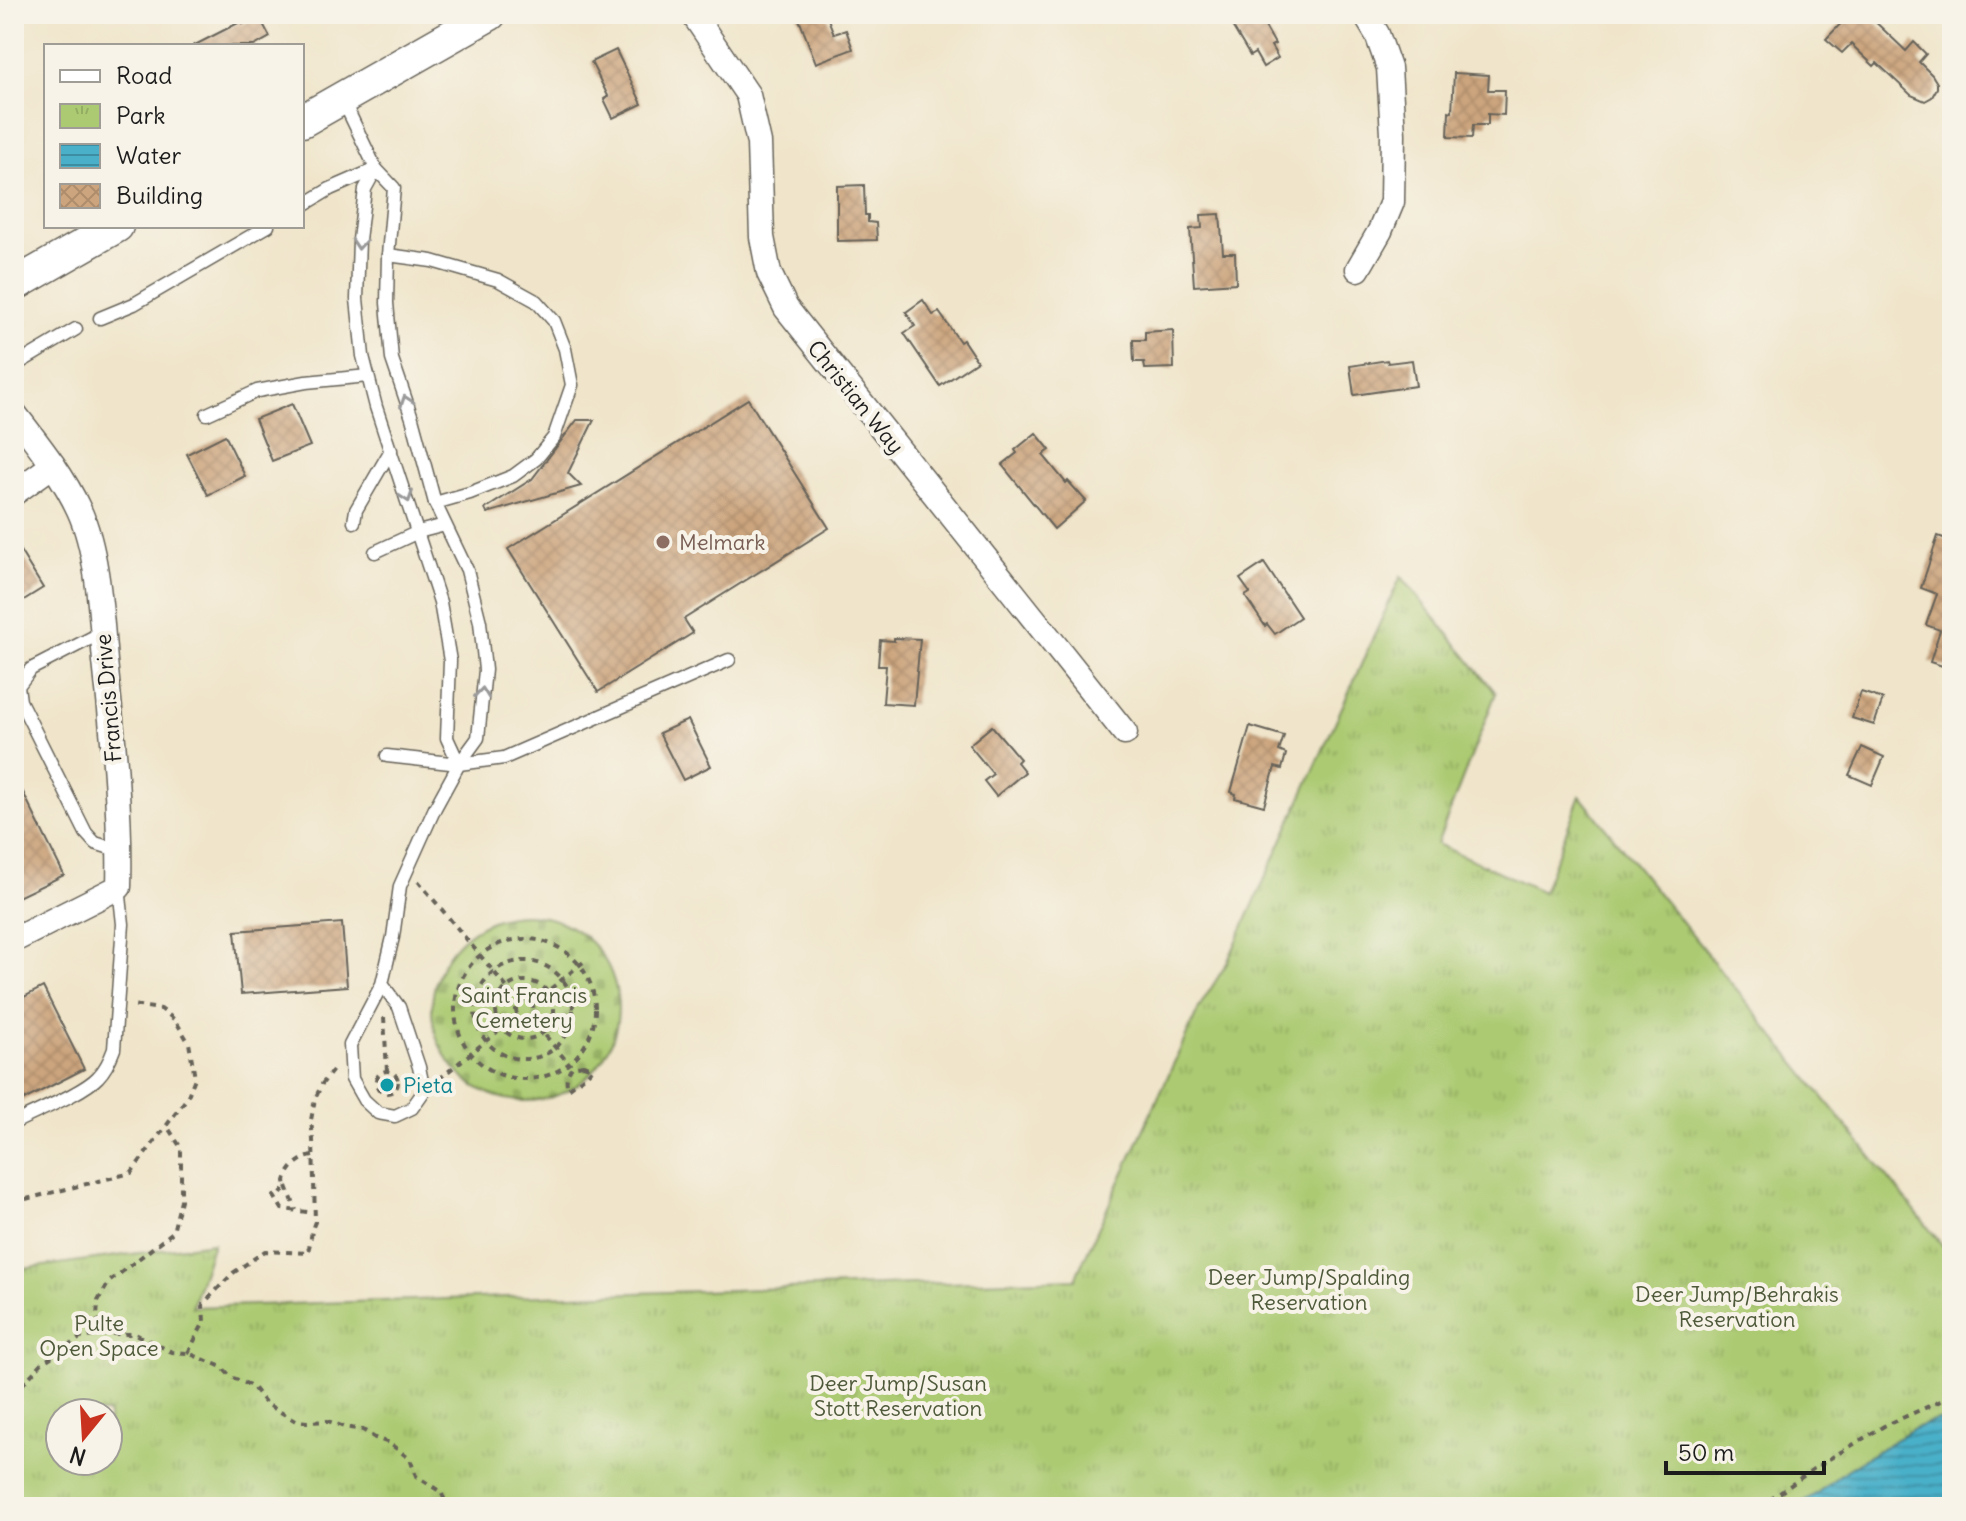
<svg xmlns="http://www.w3.org/2000/svg" width="1966" height="1521" font-family="Delius,sans-serif">
	<style>
		.cemetery { fill: url(#cemetery-stones); stroke: #647347; stroke-width: 2 }
		.park { fill: url(#park-tufts); stroke: #647347; stroke-width: 2; fill-rule: evenodd }
		.water { fill: url(#water-rules); stroke: #336672; stroke-width: 2 }
		.building { fill: url(#building-cross-hatch) }
		.lines { fill: none; stroke-linecap: round; stroke-linejoin: round }
		.service-casing { stroke: #666259; stroke-width: 15 }
		.minor-casing { stroke: #666259; stroke-width: 27 }
		.secondary-casing { stroke: #666259; stroke-width: 35 }
		.path { stroke: #666259; stroke-width: 4; stroke-dasharray: 6 6; stroke-linecap: butt }
		.service { stroke: #fff; stroke-width: 12 }
		.minor { stroke: #fff; stroke-width: 24 }
		.secondary { stroke: #fff; stroke-width: 32 }
		.oneway { stroke: #999 }
		.education-dot { fill: #8d6e63; stroke: #f7f3e8; stroke-width: 3 }
		.culture-dot { fill: #0f9aa8; stroke: #f7f3e8; stroke-width: 3 }
		.labels { text-anchor: middle; stroke-width: 8; stroke-linejoin: round; paint-order: stroke }
		.street-label { font-size: 22px; fill: #1c1c1c; stroke: #f7f3e8 }
		.education-label { font-size: 22px; fill: #785e54; stroke: #f7f3e8; text-anchor: start }
		.park-label { font-size: 22px; fill: #4e593a; stroke: #f7f3e8 }
		.culture-label { font-size: 22px; fill: #0d838f; stroke: #f7f3e8; text-anchor: start }
	</style>
	<defs>
		<pattern id="cemetery-stones" width="16" height="16" patternUnits="userSpaceOnUse" patternTransform="scale(2)"><rect width="16" height="16" fill="#acca72"/><path d="M2 7V4a2 2 0 0 1 4 0v3zM10 15v-3a2 2 0 0 1 4 0v3z" fill="#93ad62"/></pattern>
		<pattern id="park-tufts" width="24" height="20" patternUnits="userSpaceOnUse" patternTransform="scale(2)"><rect width="24" height="20" fill="#acca72"/><path d="M3 7l-1-3M5 7V3M7 7l1-3M15 17l-1-3M17 17v-4M19 17l1-3" fill="none" stroke="#93ad62"/></pattern>
		<pattern id="water-rules" width="6" height="5" patternUnits="userSpaceOnUse" patternTransform="scale(2)"><rect width="6" height="5" fill="#4ab0c9"/><path d="M0 2.5h6" fill="none" stroke="#3d8ea2"/></pattern>
		<pattern id="building-cross-hatch" width="8" height="8" patternUnits="userSpaceOnUse" patternTransform="scale(2)"><rect width="8" height="8" fill="#cca57e"/><path d="M0 0l8 8M0 8l8-8" fill="none" stroke="#af8d6c"/></pattern>
	</defs>
	<rect width="100%" height="100%" fill="#f7f3e8"/>
	<filter id="ink" filterUnits="userSpaceOnUse"><feTurbulence type="fractalNoise" baseFrequency=".0125" numOctaves="2"/><feDisplacementMap in="SourceGraphic" scale="16" xChannelSelector="R" yChannelSelector="G"/><feConvolveMatrix kernelMatrix="1 2 1 2 8 2 1 2 1" color-interpolation-filters="sRGB"/></filter>
	<filter id="wash" filterUnits="userSpaceOnUse"><feTurbulence type="fractalNoise" baseFrequency=".006" numOctaves="4" result="noise"/><feDisplacementMap in="SourceGraphic" scale="32" xChannelSelector="R" yChannelSelector="G"/><feGaussianBlur stdDeviation="1.8" result="paint"/><feColorMatrix in="noise" values="0 0 0 0 0 0 0 0 0 0 0 0 0 0 0 0 0 1.4 0 .05"/><feComposite in="paint" operator="in"/></filter>
	<g filter="url(#wash)">
		<rect width="100%" height="100%" fill="#f0e5ca"/>
		<circle class="cemetery" cx="525" cy="1008" r="93"/>
		<path class="park" d="M 1401,576 L 1496,693 L 1437,844 L 1543,892 L 1580,796 L 1952,1257 L 1952,1418 L 1934,1421 L 1913,1429 L 1846,1470 L 1816,1494 L 1794,1507 L 14,1507 L 14,1270 L 213,1243 L 192,1307 L 1075,1279 L 1200,1006 L 1227,963 ZM 60,1413 L 108,1413 L 108,1461 L 60,1461 Z"/>
		<path class="water" d="M 1952,1418 L 1952,1507 L 1794,1507 L 1816,1494 L 1846,1470 L 1913,1429 L 1934,1421 Z"/>
		<g id="blocks">
			<g class="building">
				<path d="M 797,14 L 826,14 L 834,34 L 846,30 L 853,49 L 816,63 Z"/>
				<path d="M 1225,14 L 1258,14 L 1275,44 L 1271,46 L 1278,58 L 1263,67 L 1255,53 L 1250,56 Z"/>
				<path d="M 1850,14 L 1867,14 L 1906,51 L 1914,42 L 1926,54 L 1919,62 L 1932,75 L 1937,83 L 1937,88 L 1932,97 L 1925,101 L 1911,95 L 1877,63 L 1874,66 L 1851,44 L 1842,53 L 1826,39 Z"/>
				<path d="M 259,16 L 270,37 L 254,46 L 193,46 L 242,21 L 243,24 Z"/>
				<path d="M 616,50 L 642,104 L 613,118 L 604,99 L 608,96 L 591,62 Z"/>
				<path d="M 1454,73 L 1489,75 L 1488,90 L 1505,90 L 1504,115 L 1488,114 L 1488,125 L 1473,125 L 1472,138 L 1448,137 L 1449,111 L 1452,112 Z"/>
				<path d="M 864,185 L 865,215 L 868,215 L 868,222 L 876,223 L 877,240 L 837,241 L 837,186 Z"/>
				<path d="M 1220,214 L 1223,253 L 1235,253 L 1236,283 L 1194,286 L 1190,229 L 1202,228 L 1201,215 Z"/>
				<path d="M 923,300 L 933,315 L 939,312 L 960,342 L 963,340 L 977,361 L 940,386 L 904,333 L 915,326 L 906,312 Z"/>
				<path d="M 1173,330 L 1174,368 L 1145,369 L 1144,362 L 1134,362 L 1133,340 L 1145,340 L 1145,332 Z"/>
				<path d="M 1387,360 L 1388,363 L 1412,360 L 1416,386 L 1354,395 L 1350,366 Z"/>
				<path d="M 748,399 L 829,528 L 684,619 L 693,633 L 598,692 L 508,549 Z"/>
				<path d="M 292,404 L 310,446 L 272,461 L 255,419 Z"/>
				<path d="M 577,420 L 594,420 L 568,473 L 581,486 L 487,513 L 485,509 L 532,479 Z"/>
				<path d="M 1036,433 L 1050,450 L 1043,455 L 1066,483 L 1068,481 L 1086,501 L 1054,529 L 1002,465 L 1017,453 L 1015,450 Z"/>
				<path d="M 225,435 L 245,476 L 208,495 L 187,454 Z"/>
				<path d="M 1938,536 L 1952,541 L 1952,669 L 1930,662 L 1940,630 L 1926,625 L 1937,594 L 1921,588 Z"/>
				<path d="M 14,541 L 43,588 L 14,606 Z"/>
				<path d="M 1264,563 L 1300,617 L 1275,634 L 1267,624 L 1265,626 L 1245,596 L 1250,593 L 1240,579 Z"/>
				<path d="M 894,638 L 920,639 L 914,705 L 883,703 L 886,666 L 878,666 L 880,640 L 894,641 Z"/>
				<path d="M 1861,692 L 1883,699 L 1874,725 L 1852,718 Z"/>
				<path d="M 688,720 L 711,766 L 683,780 L 659,733 Z"/>
				<path d="M 992,726 L 1020,759 L 1017,762 L 1025,772 L 996,796 L 984,781 L 993,774 L 969,745 Z"/>
				<path d="M 1250,726 L 1284,736 L 1279,751 L 1286,754 L 1282,769 L 1275,767 L 1264,806 L 1235,798 L 1236,794 L 1231,792 Z"/>
				<path d="M 1862,747 L 1884,757 L 1872,785 L 1849,775 Z"/>
				<path d="M 14,774 L 64,875 L 14,899 Z"/>
				<path d="M 342,923 L 347,986 L 241,994 L 235,931 Z"/>
				<path d="M 43,987 L 84,1069 L 14,1105 L 14,1002 Z"/>
			</g>
		</g>
	</g>
	<g filter="url(#ink)">
		<use href="#blocks" fill-opacity="0" stroke="#666259" stroke-width="2"/>
		<g class="lines">
			<defs>
				<g id="service">
					<path d="M 342,98 L 376,169 L 394,188 L 388,255 L 387,303 L 392,359 L 412,418 L 435,503 L 467,570 L 480,622 L 485,670 L 478,738 L 459,764 L 435,808 L 400,886 L 393,937 L 382,984 L 350,1045 L 352,1079 L 364,1100 L 378,1113 L 395,1116 L 412,1108 L 424,1091 L 419,1067 L 399,1007 L 382,984"/>
					<path d="M 376,169 L 365,189 L 359,240 L 357,299 L 363,356 L 376,407 L 440,602 L 450,661 L 447,738 L 459,764"/>
					<path d="M 302,206 L 330,189 L 376,169"/>
					<path d="M 388,255 L 432,261 L 498,280 L 536,301 L 554,321 L 565,349 L 572,385 L 554,437 L 536,459 L 513,476 L 470,493 L 435,503"/>
					<path d="M 100,318 L 134,304 L 268,226"/>
					<path d="M 14,366 L 76,329"/>
					<path d="M 207,414 L 257,391 L 306,382 L 368,376"/>
					<path d="M 354,522 L 356,510 L 391,450"/>
					<path d="M 375,552 L 418,532 L 445,525"/>
					<path d="M 103,632 L 31,669 L 18,686 L 20,701 L 86,833 L 95,843 L 120,851"/>
					<path d="M 387,756 L 459,764 L 504,758 L 729,660"/>
					<path d="M 14,1123 C 35,1112 83,1093 98,1077 C 106,1069 110,1060 114,1049 L 123,924 L 119,887"/>
				</g>
				<g id="minor">
					<path d="M 693,14 L 748,95 L 759,143 L 762,237 L 769,273 L 786,308 L 1125,733"/>
					<path d="M 1358,269 L 1380,231 L 1392,202 L 1393,134 L 1389,68 L 1377,34 L 1365,14"/>
					<path d="M 14,413 C 37,443 63,475 79,510 C 98,551 101,615 105,661 C 113,736 121,812 119,887 L 14,940"/>
					<path d="M 14,493 L 53,465"/>
				</g>
				<g id="secondary">
					<path d="M 302,121 L 490,14"/>
					<path d="M 14,285 L 117,226"/>
				</g>
			</defs>
			<use href="#service" class="service-casing"/>
			<use href="#minor" class="minor-casing"/>
			<use href="#secondary" class="secondary-casing"/>
			<g class="path">
				<path d="M 418,881 L 519,1002"/>
				<circle cx="525" cy="1009" r="70"/>
				<circle cx="524" cy="1010" r="49"/>
				<circle cx="525" cy="1010" r="29"/>
				<circle cx="525" cy="1010" r="9"/>
				<path d="M 532,1004 L 587,959"/>
				<path d="M 384,1017 L 387,1071"/>
				<path d="M 530,1017 L 569,1064"/>
				<path d="M 583,1065 L 593,1068 L 586,1076 L 568,1089 C 565,1080 567,1075 572,1067 Z"/>
				<circle cx="387" cy="1082" r="11"/>
				<path d="M 439,1079 L 518,1015"/>
				<path d="M 313,1156 C 299,1158 289,1168 285,1181 L 286,1186 L 281,1194 L 274,1196 L 282,1209 L 315,1213"/>
				<path d="M 287,1186 L 296,1210"/>
				<path d="M 14,1202 L 131,1173 L 187,1098 L 195,1078 L 189,1043 L 175,1020 L 161,1009 L 131,1005"/>
				<path d="M 108,1333 L 102,1329 L 97,1318 L 98,1301 L 109,1282 L 173,1232 L 181,1200 L 181,1148 L 167,1126"/>
				<path d="M 188,1353 L 204,1322 L 203,1304 L 233,1273 L 265,1251 L 307,1253 C 312,1242 310,1232 315,1222 L 313,1140 L 311,1120 L 315,1099 L 322,1084 L 336,1066"/>
				<path d="M 14,1394 L 42,1363 L 80,1338 L 110,1334 L 135,1334 L 172,1352 L 188,1353 L 222,1367 L 231,1377 L 252,1386 L 265,1403 L 296,1421 L 307,1422 L 328,1421 L 344,1427 L 363,1430 L 375,1438 L 389,1443 L 410,1459 L 416,1476 L 441,1492 L 448,1507"/>
				<path d="M 1760,1507 L 1816,1467 L 1884,1426 L 1952,1396"/>
			</g>
			<use href="#service" class="service"/>
			<use href="#minor" class="minor"/>
			<use href="#secondary" class="secondary"/>
		</g>
		<defs><path id="oneway-chevron" d="M-2-3.5L2.5 0L-2 3.5" fill="none" stroke-width="1.6" stroke-linecap="round" stroke-linejoin="round" transform="scale(2)"/></defs>
		<g class="oneway">
			<use href="#oneway-chevron" transform="translate(359 244) rotate(94)"/>
			<use href="#oneway-chevron" transform="translate(406 401) rotate(-109)"/>
			<use href="#oneway-chevron" transform="translate(407 497) rotate(71)"/>
			<use href="#oneway-chevron" transform="translate(482 693) rotate(-84)"/>
		</g>
	</g>
	<circle class="education-dot" cx="663" cy="542" r="8"/>
	<circle class="culture-dot" cx="387" cy="1085" r="8"/>
	<g class="labels">
		<g class="street-label">
			<text transform="translate(856 397) rotate(51)" y="8">Christian Way</text>
			<text transform="translate(108 698) rotate(-95)" y="8">Francis Drive</text>
		</g>
		<g class="education-label">
			<text x="679" y="550">Melmark</text>
		</g>
		<g class="park-label">
			<text x="524" y="1003">Saint Francis<tspan x="524" dy="25">Cemetery</tspan></text>
			<text x="1309" y="1285">Deer Jump/Spalding<tspan x="1309" dy="25">Reservation</tspan></text>
			<text x="1737" y="1302">Deer Jump/Behrakis<tspan x="1737" dy="25">Reservation</tspan></text>
			<text x="99" y="1331">Pulte<tspan x="99" dy="25">Open Space</tspan></text>
			<text x="898" y="1391">Deer Jump/Susan<tspan x="898" dy="25">Stott Reservation</tspan></text>
		</g>
		<g class="culture-label">
			<text x="403" y="1093">Pieta</text>
		</g>
	</g>
	<rect width="1966" height="1521" fill="none" stroke="#f7f3e8" stroke-width="48"/>
	<rect x="44" y="44" width="260" height="184" fill="#f7f3e8" stroke="#9f9d96" stroke-width="2"/>
	<rect x="60" y="70" width="40" height="12" fill="#ffffff" stroke="#9f9d96" stroke-width="2"/>
	<text x="116" y="84" font-size="24" fill="#1c1c1c">Road</text>
	<rect x="60" y="104" width="40" height="24" fill="url(#park-tufts)" stroke="#9f9d96" stroke-width="2"/>
	<text x="116" y="124" font-size="24" fill="#1c1c1c">Park</text>
	<rect x="60" y="144" width="40" height="24" fill="url(#water-rules)" stroke="#9f9d96" stroke-width="2"/>
	<text x="116" y="164" font-size="24" fill="#1c1c1c">Water</text>
	<rect x="60" y="184" width="40" height="24" fill="url(#building-cross-hatch)" stroke="#9f9d96" stroke-width="2"/>
	<text x="116" y="204" font-size="24" fill="#1c1c1c">Building</text>
	<g transform="translate(84 1437) rotate(198)"><circle r="38" fill="#f7f3e8" stroke="#9f9d96" stroke-width="2"/>
	<path d="M0-6L14 30L0 20L-14 30Z" fill="#c8321e"/>
	<text y="-12" font-size="22" font-weight="bold" text-anchor="middle" fill="#1c1c1c">N</text>
	</g>
	<path d="M1666 1461v12h158v-12" fill="none" stroke="#1c1c1c" stroke-width="4"/>
	<text x="1678" y="1461" font-size="24" fill="#1c1c1c" stroke="#f7f3e8" stroke-width="6" paint-order="stroke">50 m</text>
</svg>
